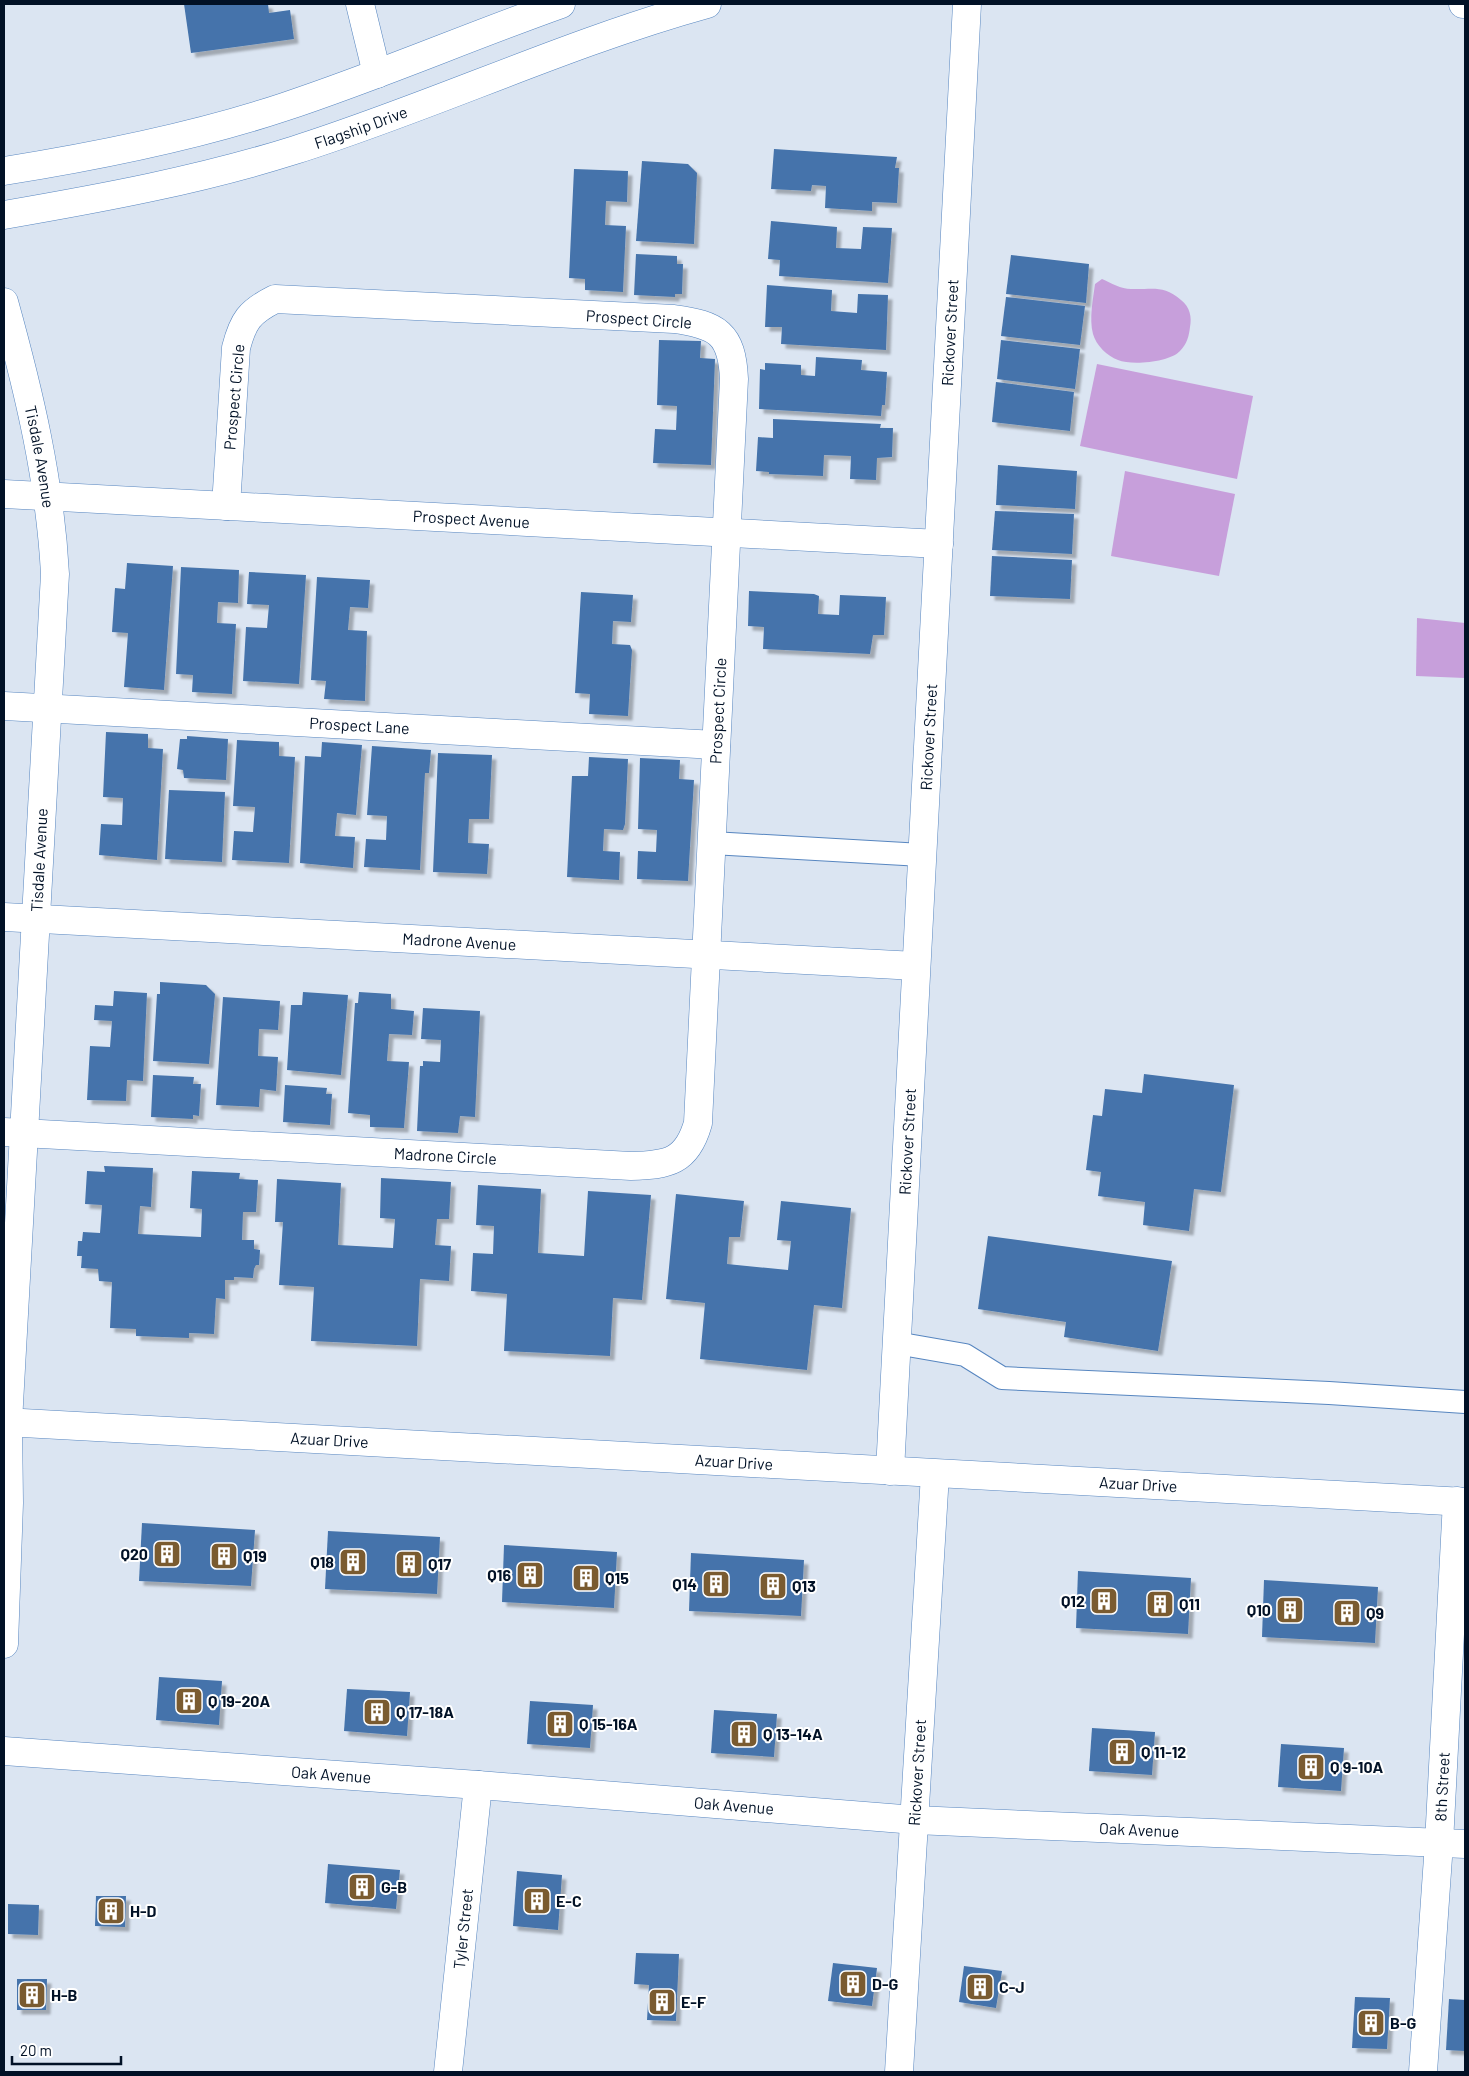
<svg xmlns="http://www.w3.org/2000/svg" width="1469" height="2076" font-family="Barlow,sans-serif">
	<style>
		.green { fill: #c79fdb }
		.building { fill: #4473ab; filter: url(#shadow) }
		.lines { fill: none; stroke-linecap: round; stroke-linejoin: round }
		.lane-casing { stroke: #5786c0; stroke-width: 24 }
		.street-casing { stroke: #5786c0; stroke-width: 29 }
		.secondary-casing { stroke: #5786c0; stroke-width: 29 }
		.lane { stroke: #fff; stroke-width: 22 }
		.street { stroke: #fff; stroke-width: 28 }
		.secondary { stroke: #fff; stroke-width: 28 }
		.labels { text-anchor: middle; stroke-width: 4; stroke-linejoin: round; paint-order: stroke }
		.street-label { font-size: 16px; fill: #011126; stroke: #fff }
		.poi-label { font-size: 16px; font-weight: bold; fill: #011126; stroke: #fff; text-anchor: start }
	</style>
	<defs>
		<filter id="shadow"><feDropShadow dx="4.5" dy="4.5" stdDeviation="1" flood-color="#0004"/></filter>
	</defs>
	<rect width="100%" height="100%" fill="#dbe5f2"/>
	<g class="green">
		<path d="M 1102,279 C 1111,283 1121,289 1131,289 C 1151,290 1163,284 1181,300 C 1190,307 1192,317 1190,327 C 1189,336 1187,344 1180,351 C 1170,362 1132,366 1118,360 C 1107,356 1096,345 1093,334 C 1089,318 1093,300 1095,284 Z"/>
		<path d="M 1097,364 L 1253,396 L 1237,479 L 1080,446 Z"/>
		<path d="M 1125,471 L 1235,494 L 1219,576 L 1111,556 Z"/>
		<path d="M 1417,618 L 1465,623 L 1465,678 L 1416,676 Z"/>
	</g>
	<g class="building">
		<path d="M 184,4 L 268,4 L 269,13 L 290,10 L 294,39 L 191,53 Z"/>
		<path d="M 774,149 L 897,157 L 895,168 L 899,168 L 897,203 L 872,202 L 872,211 L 825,208 L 826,186 L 812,185 L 811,191 L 771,189 Z"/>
		<path d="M 642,161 L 688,164 L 697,173 L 694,244 L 636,241 Z"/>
		<path d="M 574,169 L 628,171 L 627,202 L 606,201 L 605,225 L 626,226 L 623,292 L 585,290 L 585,279 L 569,278 Z"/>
		<path d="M 771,221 L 837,227 L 836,248 L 861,249 L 863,227 L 892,228 L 888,283 L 779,276 L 780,260 L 768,259 Z"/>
		<path d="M 636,254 L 677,256 L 677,264 L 683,264 L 682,294 L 675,294 L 675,297 L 634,295 Z"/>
		<path d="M 1011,255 L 1089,264 L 1086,303 L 1006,294 Z"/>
		<path d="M 767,285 L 832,290 L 831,311 L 857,313 L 858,294 L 888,295 L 886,350 L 781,344 L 782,327 L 765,327 Z"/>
		<path d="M 1006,297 L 1085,306 L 1080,345 L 1001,336 Z"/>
		<path d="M 659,340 L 701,341 L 700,358 L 715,359 L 711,465 L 653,463 L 655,429 L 676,430 L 677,406 L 657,405 Z"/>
		<path d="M 1001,340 L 1080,349 L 1075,389 L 997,379 Z"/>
		<path d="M 816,357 L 862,360 L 861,370 L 887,372 L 885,405 L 882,405 L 881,416 L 759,409 L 760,369 L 765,370 L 765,363 L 801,365 L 801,375 L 815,376 Z"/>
		<path d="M 996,382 L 1074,392 L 1070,431 L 992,422 Z"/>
		<path d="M 773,419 L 881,424 L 880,428 L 893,428 L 892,457 L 877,458 L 876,480 L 850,479 L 851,456 L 824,455 L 823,476 L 769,474 L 769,472 L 756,471 L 758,437 L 773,438 Z"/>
		<path d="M 998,465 L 1077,471 L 1075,509 L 996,505 Z"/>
		<path d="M 995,511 L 1074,514 L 1072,554 L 992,550 Z"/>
		<path d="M 992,556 L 1072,560 L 1070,599 L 990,596 Z"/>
		<path d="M 127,563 L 173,566 L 164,690 L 124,687 L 128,633 L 112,632 L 115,588 L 125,589 Z"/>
		<path d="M 181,567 L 239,570 L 238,603 L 218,602 L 217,623 L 236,624 L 232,694 L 192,692 L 193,675 L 176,674 Z"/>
		<path d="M 249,572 L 306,575 L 299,684 L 243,681 L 246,627 L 267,628 L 269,605 L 247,604 Z"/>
		<path d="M 317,577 L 370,580 L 368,608 L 350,607 L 348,630 L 367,631 L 365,701 L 324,699 L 326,681 L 311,680 Z"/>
		<path d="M 749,591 L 814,594 L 819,596 L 818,614 L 839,615 L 840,595 L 886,597 L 884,635 L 873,635 L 870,654 L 763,649 L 764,627 L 748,626 Z"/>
		<path d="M 581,592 L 633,595 L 631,622 L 613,621 L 612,644 L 630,645 L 632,650 L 628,716 L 589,714 L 590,694 L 575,693 Z"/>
		<path d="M 106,732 L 148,734 L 148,748 L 163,749 L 157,860 L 99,855 L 101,824 L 122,825 L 123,798 L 103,797 Z"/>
		<path d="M 187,736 L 228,739 L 226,780 L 184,778 L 183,770 L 177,769 L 180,739 L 187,739 Z"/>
		<path d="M 237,740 L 279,742 L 279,756 L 295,757 L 289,863 L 232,860 L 234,831 L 253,832 L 255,807 L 233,806 Z"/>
		<path d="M 322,742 L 362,745 L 356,815 L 337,813 L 335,836 L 355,837 L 353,868 L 300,863 L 305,756 L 321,757 Z"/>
		<path d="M 372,746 L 431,750 L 429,773 L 425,773 L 420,870 L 364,867 L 366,839 L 386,840 L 387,816 L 367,815 Z"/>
		<path d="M 438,753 L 492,755 L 489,819 L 469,819 L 468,843 L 489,844 L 487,874 L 433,872 Z"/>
		<path d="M 589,757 L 628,759 L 625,824 L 623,830 L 604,829 L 603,851 L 620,852 L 619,880 L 567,877 L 572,776 L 588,776 Z"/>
		<path d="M 640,758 L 680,760 L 679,779 L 694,780 L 688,881 L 637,879 L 638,851 L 656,852 L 657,830 L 638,829 Z"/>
		<path d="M 169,790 L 225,792 L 222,862 L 165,859 Z"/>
		<path d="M 160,982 L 206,985 L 215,994 L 209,1064 L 153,1061 L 157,994 L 160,994 Z"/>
		<path d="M 114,991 L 147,993 L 143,1081 L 127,1080 L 126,1101 L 87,1100 L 90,1046 L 110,1047 L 112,1021 L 94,1020 L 95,1005 L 113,1006 Z"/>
		<path d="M 303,992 L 348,995 L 341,1075 L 287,1070 L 291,1005 L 302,1005 Z"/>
		<path d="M 359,992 L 391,994 L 391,1009 L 414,1011 L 412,1035 L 389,1034 L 387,1061 L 409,1062 L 404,1128 L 370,1127 L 370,1115 L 348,1113 L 355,1003 L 358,1003 Z"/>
		<path d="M 223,997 L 280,1001 L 278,1030 L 259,1029 L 258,1056 L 278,1057 L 276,1091 L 260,1089 L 259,1107 L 216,1105 Z"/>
		<path d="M 423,1008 L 480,1011 L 475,1117 L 460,1116 L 458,1133 L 417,1131 L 420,1066 L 423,1066 L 423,1061 L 440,1062 L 441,1040 L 421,1039 Z"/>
		<path d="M 1144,1074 L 1234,1085 L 1221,1192 L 1194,1189 L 1189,1231 L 1143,1225 L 1145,1202 L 1098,1196 L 1101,1172 L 1086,1170 L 1093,1115 L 1102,1116 L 1105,1089 L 1142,1093 Z"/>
		<path d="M 153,1075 L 194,1077 L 193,1084 L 201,1084 L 199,1116 L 193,1115 L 193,1119 L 151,1117 Z"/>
		<path d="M 285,1085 L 327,1088 L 326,1094 L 332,1094 L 330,1125 L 283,1122 Z"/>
		<path d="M 104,1166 L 153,1168 L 151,1207 L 140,1206 L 138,1234 L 201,1237 L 202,1209 L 190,1208 L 192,1171 L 240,1173 L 239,1179 L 258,1180 L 256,1212 L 243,1212 L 242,1240 L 254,1240 L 254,1249 L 260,1250 L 259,1265 L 256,1265 L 254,1269 L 253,1278 L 234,1277 L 234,1280 L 225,1280 L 225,1299 L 216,1298 L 214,1334 L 189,1333 L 189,1338 L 136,1336 L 136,1329 L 110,1328 L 112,1282 L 99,1281 L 98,1269 L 81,1268 L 82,1256 L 77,1256 L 78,1241 L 82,1241 L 83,1232 L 100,1233 L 102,1205 L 85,1204 L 87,1171 L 105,1172 Z"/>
		<path d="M 381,1178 L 451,1182 L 449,1219 L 437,1219 L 435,1245 L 451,1246 L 449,1281 L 420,1279 L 417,1346 L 311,1341 L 314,1287 L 279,1285 L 283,1222 L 275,1222 L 277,1179 L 341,1183 L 338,1245 L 393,1248 L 395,1219 L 380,1218 Z"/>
		<path d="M 478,1185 L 541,1189 L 538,1253 L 584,1256 L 588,1191 L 651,1195 L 642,1300 L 613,1298 L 610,1356 L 504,1351 L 507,1294 L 471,1291 L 473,1253 L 493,1254 L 494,1226 L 476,1225 Z"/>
		<path d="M 676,1194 L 744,1201 L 740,1237 L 729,1237 L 727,1264 L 788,1270 L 791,1241 L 777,1240 L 781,1201 L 851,1208 L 842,1308 L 814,1305 L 807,1370 L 700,1359 L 705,1303 L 666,1299 Z"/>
		<path d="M 988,1236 L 1172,1261 L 1158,1351 L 1064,1337 L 1066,1322 L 978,1309 Z"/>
		<path d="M 142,1523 L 255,1530 L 251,1586 L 139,1581 Z"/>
		<path d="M 328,1531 L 440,1537 L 437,1594 L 325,1589 Z"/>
		<path d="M 504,1545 L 617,1552 L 614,1608 L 502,1602 Z"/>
		<path d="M 691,1553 L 804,1560 L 801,1616 L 689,1611 Z"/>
		<path d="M 1078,1571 L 1191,1578 L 1188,1634 L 1076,1628 Z"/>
		<path d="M 1264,1580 L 1378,1587 L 1375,1643 L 1262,1637 Z"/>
		<path d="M 159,1677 L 222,1681 L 219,1725 L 156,1720 Z"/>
		<path d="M 347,1689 L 410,1692 L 407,1736 L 344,1731 Z"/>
		<path d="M 530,1701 L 593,1705 L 590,1748 L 527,1744 Z"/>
		<path d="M 714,1710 L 777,1714 L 774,1757 L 711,1753 Z"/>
		<path d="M 1092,1728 L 1155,1732 L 1152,1775 L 1089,1771 Z"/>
		<path d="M 1281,1744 L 1344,1748 L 1341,1791 L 1278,1787 Z"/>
		<path d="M 328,1864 L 400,1870 L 396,1909 L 325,1903 Z"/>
		<path d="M 517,1871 L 562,1875 L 558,1930 L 513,1926 Z"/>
		<path d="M 96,1896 L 126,1896 L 125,1927 L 95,1926 Z"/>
		<path d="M 8,1904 L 39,1905 L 38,1935 L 8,1934 Z"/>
		<path d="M 636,1953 L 679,1954 L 676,2021 L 647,2020 L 649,1985 L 634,1984 Z"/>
		<path d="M 833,1963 L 877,1968 L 872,2006 L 828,2001 Z"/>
		<path d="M 964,1966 L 1002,1971 L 996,2008 L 959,2002 Z"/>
		<path d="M 17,1979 L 47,1979 L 46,2010 L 17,2010 Z"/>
		<path d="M 1355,1997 L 1390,1998 L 1387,2049 L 1352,2048 Z"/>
		<path d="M 1449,1999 L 1465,2000 L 1465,2051 L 1446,2050 Z"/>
	</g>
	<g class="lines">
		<defs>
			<g id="lane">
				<path d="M 712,843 L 922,855"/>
				<path d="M 896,1343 L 965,1355 L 1002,1378 L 1329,1393 L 1465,1402"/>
			</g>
			<g id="street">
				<path d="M 360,4 L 377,74"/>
				<path id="s1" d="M 4,302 C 29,392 50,480 55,574 L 8,1422"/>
				<path id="s2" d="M 4,494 L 939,544"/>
				<path id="s3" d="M 4,706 L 716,745"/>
				<path id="s4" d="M 4,917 L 916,966"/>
				<path id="s5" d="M 4,1132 L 631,1166 C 668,1165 687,1162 698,1123 L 734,379 C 732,333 717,325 674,319 L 275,299 C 249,312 243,321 236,348 L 226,506"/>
				<path id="s6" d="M 890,1471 L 967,4"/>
				<path id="s7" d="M 4,1751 L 478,1785 L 915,1820 L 1465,1844"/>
				<path id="s8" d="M 448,2072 L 478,1785"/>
				<path id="s9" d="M 899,2072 L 935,1474"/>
				<path id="s10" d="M 1423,2072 L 1439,1843 L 1457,1501"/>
			</g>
			<g id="secondary">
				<path d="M 1463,4 L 1465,4"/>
				<path d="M 4,171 C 98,156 194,137 284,107 C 378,76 468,37 561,4"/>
				<path id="s11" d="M 4,215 C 102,198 200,180 295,150 C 434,106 566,43 707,4"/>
				<path id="s12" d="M 4,1422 L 1465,1502"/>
				<path d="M 4,1644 L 9,1503 L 8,1422"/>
			</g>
		</defs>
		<use href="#lane" class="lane-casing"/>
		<use href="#street" class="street-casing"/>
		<use href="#secondary" class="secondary-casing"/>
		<use href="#lane" class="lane"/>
		<use href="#street" class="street"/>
		<use href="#secondary" class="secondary"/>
	</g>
	<defs>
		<symbol id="building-square" viewBox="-11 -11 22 22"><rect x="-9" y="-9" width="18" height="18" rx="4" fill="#7a5b30" stroke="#fff"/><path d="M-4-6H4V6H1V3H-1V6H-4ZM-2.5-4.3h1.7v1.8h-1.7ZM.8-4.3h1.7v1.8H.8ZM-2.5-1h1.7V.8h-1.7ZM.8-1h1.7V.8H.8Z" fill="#fff"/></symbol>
	</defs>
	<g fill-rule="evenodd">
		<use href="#building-square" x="151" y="1538" width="32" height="32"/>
		<use href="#building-square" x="208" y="1540" width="32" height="32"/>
		<use href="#building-square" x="337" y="1546" width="32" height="32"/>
		<use href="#building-square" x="393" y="1548" width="32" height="32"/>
		<use href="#building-square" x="514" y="1559" width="32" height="32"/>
		<use href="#building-square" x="570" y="1562" width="32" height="32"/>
		<use href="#building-square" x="700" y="1568" width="32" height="32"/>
		<use href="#building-square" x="757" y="1570" width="32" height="32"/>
		<use href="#building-square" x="1088" y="1585" width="32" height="32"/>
		<use href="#building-square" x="1144" y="1588" width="32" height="32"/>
		<use href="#building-square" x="1274" y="1594" width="32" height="32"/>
		<use href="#building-square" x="1331" y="1597" width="32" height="32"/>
		<use href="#building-square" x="173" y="1685" width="32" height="32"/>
		<use href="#building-square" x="361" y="1696" width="32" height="32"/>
		<use href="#building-square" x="544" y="1708" width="32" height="32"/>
		<use href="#building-square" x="728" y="1718" width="32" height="32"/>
		<use href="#building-square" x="1106" y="1736" width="32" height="32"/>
		<use href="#building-square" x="1295" y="1751" width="32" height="32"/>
		<use href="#building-square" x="346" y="1871" width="32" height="32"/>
		<use href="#building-square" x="521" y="1885" width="32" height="32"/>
		<use href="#building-square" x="95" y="1895" width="32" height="32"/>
		<use href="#building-square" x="837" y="1968" width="32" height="32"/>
		<use href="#building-square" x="964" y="1971" width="32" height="32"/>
		<use href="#building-square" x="16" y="1979" width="32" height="32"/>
		<use href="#building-square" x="646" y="1986" width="32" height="32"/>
		<use href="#building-square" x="1355" y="2007" width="32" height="32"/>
	</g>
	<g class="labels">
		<g class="street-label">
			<text dy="6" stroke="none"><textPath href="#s11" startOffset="368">Flagship Drive</textPath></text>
			<text transform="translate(639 319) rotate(4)" y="6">Prospect Circle</text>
			<text dy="6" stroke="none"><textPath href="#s6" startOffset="1140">Rickover Street</textPath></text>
			<text transform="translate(234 397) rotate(-85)" y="6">Prospect Circle</text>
			<text dy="6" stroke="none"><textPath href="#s1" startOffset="159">Tisdale Avenue</textPath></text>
			<text dy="6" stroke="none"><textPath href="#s2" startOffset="468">Prospect Avenue</textPath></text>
			<text dy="6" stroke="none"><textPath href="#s5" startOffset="1129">Prospect Circle</textPath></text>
			<text dy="6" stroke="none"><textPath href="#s3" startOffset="356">Prospect Lane</textPath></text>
			<text dy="6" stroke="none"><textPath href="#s6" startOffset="735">Rickover Street</textPath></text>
			<text transform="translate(39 860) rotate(-87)" y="6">Tisdale Avenue</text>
			<text dy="6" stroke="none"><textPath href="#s4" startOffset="456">Madrone Avenue</textPath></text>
			<text dy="6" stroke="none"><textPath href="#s6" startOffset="330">Rickover Street</textPath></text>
			<text dy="6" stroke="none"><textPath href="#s5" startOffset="442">Madrone Circle</textPath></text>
			<text dy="6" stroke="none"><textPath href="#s12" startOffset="326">Azuar Drive</textPath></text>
			<text dy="6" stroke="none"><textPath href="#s12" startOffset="731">Azuar Drive</textPath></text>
			<text dy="6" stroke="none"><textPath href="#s12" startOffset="1136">Azuar Drive</textPath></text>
			<text dy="6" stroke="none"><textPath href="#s9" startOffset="300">Rickover Street</textPath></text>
			<text dy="6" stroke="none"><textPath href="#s7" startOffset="328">Oak Avenue</textPath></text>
			<text dy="6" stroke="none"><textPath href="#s10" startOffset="286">8th Street</textPath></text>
			<text dy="6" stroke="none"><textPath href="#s7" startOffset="732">Oak Avenue</textPath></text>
			<text dy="6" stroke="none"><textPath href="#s7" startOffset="1138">Oak Avenue</textPath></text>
			<text dy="6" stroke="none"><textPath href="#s8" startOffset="144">Tyler Street</textPath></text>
		</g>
		<g class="poi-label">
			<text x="148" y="1560" text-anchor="end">Q20</text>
			<text x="243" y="1562">Q19</text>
			<text x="334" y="1568" text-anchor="end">Q18</text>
			<text x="428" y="1570">Q17</text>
			<text x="511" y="1581" text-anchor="end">Q16</text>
			<text x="605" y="1584">Q15</text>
			<text x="697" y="1590" text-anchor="end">Q14</text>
			<text x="792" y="1592">Q13</text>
			<text x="1085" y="1607" text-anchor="end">Q12</text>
			<text x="1179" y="1610">Q11</text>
			<text x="1271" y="1616" text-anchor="end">Q10</text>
			<text x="1366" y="1619">Q9</text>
			<text x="208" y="1707">Q 19-20A</text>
			<text x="396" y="1718">Q 17-18A</text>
			<text x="579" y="1730">Q 15-16A</text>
			<text x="763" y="1740">Q 13-14A</text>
			<text x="1141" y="1758">Q 11-12</text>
			<text x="1330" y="1773">Q 9-10A</text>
			<text x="381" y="1893">G-B</text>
			<text x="556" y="1907">E-C</text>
			<text x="130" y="1917">H-D</text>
			<text x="872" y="1990">D-G</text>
			<text x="999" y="1993">C-J</text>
			<text x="51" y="2001">H-B</text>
			<text x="681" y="2008">E-F</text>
			<text x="1390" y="2029">B-G</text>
		</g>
	</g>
	<rect width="1469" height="2076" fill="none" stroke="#011126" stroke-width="10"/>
	<path d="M12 2056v8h109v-8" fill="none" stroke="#011126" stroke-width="2.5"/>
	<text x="20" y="2056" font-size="15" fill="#011126" stroke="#ffffff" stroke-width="4" paint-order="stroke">20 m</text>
</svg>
